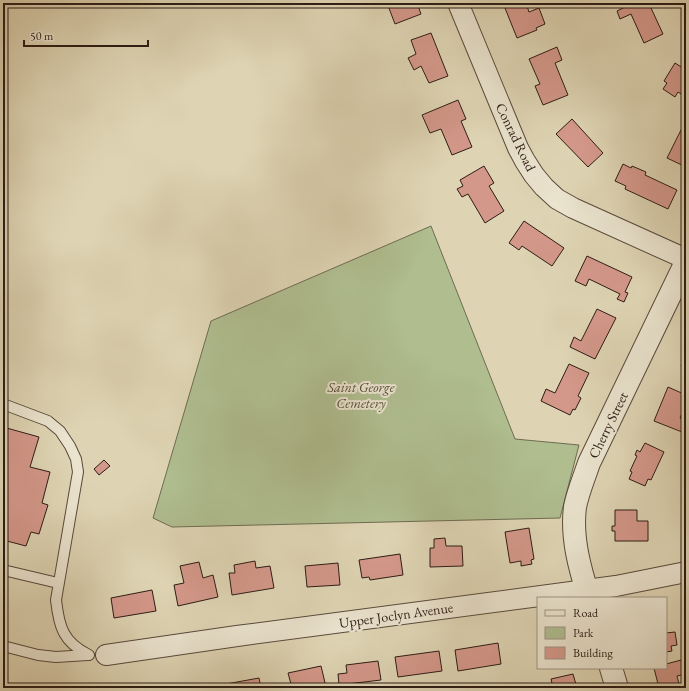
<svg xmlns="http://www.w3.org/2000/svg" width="689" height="691" font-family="'EB Garamond',serif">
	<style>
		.green { fill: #afbd8f; stroke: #6e6c52 }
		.building { fill: #d4988a; stroke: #2d1c15 }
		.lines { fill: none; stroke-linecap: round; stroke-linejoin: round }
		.service-casing { stroke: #594a3c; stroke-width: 12 }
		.minor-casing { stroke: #594a3c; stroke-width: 22 }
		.tertiary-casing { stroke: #594a3c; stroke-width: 24 }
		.service { stroke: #eae3ce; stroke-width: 10 }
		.minor { stroke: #eae3ce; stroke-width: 20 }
		.tertiary { stroke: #eae3ce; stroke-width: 22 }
		.labels { text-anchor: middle; stroke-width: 4; stroke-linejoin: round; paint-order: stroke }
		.street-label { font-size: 14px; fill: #2d1c15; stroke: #eae3ce }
		.park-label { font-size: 14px; font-style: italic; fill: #544c3a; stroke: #eae3ce }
	</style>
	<rect width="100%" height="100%" fill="#ded4b3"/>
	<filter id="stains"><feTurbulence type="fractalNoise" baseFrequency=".005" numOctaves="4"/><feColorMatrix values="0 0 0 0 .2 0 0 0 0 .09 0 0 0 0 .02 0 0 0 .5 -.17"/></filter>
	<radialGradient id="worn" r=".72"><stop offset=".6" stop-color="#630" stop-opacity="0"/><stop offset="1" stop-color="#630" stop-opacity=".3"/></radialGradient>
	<path class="green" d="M 431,226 L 515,439 L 579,445 L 560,518 L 172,527 L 153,518 L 211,321 Z"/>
	<g class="building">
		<path d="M 387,3 L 417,3 L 421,14 L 395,24 Z"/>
		<path d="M 503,3 L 526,3 L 529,12 L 539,8 L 545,24 L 536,28 L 537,30 L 517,38 Z"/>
		<path d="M 628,3 L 654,3 L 655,6 L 651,8 L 663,34 L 644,43 L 631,14 L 620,19 L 617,11 L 629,5 Z"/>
		<path d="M 431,33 L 448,76 L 429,83 L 421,66 L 414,70 L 408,58 L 416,54 L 411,40 Z"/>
		<path d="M 557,47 L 562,60 L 555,63 L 568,95 L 543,105 L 535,86 L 540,84 L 529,59 Z"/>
		<path d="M 675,63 L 686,70 L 686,97 L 678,92 L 675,97 L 663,89 L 667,83 L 664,81 Z"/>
		<path d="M 458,100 L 466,119 L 461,121 L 472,147 L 452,155 L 441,129 L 430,133 L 422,115 Z"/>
		<path d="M 572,119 L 603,153 L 588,167 L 556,134 Z"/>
		<path d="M 686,120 L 686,167 L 667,158 Z"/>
		<path d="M 623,164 L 631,168 L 632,166 L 646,172 L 645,175 L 677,190 L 668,209 L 625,189 L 626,186 L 615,181 Z"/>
		<path d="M 484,166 L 494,183 L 489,186 L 504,211 L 485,223 L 468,194 L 462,197 L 457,189 L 463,186 L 460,180 Z"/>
		<path d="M 524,221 L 564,248 L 552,266 L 522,246 L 519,250 L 509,243 Z"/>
		<path d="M 587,256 L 632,277 L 625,292 L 628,293 L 624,302 L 617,299 L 620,294 L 589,279 L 586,286 L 575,281 Z"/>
		<path d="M 597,309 L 616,318 L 595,359 L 570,347 L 574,337 L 581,341 Z"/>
		<path d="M 686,354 L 686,368 L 681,366 Z"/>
		<path d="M 569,364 L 589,373 L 578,396 L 581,398 L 575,410 L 573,409 L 570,415 L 541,401 L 546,389 L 555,393 Z"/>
		<path d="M 668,387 L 686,395 L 686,404 L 680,418 L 686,421 L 682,432 L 654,421 Z"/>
		<path d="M 3,427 L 39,437 L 30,467 L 50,472 L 42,503 L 48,505 L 39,534 L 31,532 L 26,546 L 3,540 Z"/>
		<path d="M 645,443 L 664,452 L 651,480 L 648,479 L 645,486 L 629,479 L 632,472 L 630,471 L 637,456 L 635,455 L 637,450 L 640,452 Z"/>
		<path d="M 104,460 L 110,466 L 99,475 L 94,469 Z"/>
		<path d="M 615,510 L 637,510 L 637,521 L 648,521 L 648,541 L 615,541 L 615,531 L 612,531 L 612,526 L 615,526 Z"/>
		<path d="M 529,528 L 534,559 L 531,560 L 532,564 L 521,566 L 521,561 L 510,563 L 505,532 Z"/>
		<path d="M 445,538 L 446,546 L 462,546 L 463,566 L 430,567 L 430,548 L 434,548 L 434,539 Z"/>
		<path d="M 400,554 L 403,575 L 370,580 L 369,577 L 362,578 L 359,560 Z"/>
		<path d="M 255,561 L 256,568 L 270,566 L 274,588 L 232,595 L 229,573 L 235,573 L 234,565 Z"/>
		<path d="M 199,562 L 203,578 L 213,575 L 218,597 L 178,606 L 174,585 L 184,583 L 180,566 Z"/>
		<path d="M 338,563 L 340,585 L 307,587 L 305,566 Z"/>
		<path d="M 152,590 L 156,611 L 114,618 L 111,598 Z"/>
		<path d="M 675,632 L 677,645 L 671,646 L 672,651 L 666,652 L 666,633 Z"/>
		<path d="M 498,643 L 501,664 L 458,671 L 455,650 Z"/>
		<path d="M 439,651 L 442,671 L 398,677 L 395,657 Z"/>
		<path d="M 685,659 L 686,674 L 677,676 L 680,688 L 659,688 L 654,668 L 666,668 L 666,664 Z"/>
		<path d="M 378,661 L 381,680 L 339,685 L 338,674 L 347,673 L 346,665 Z"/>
		<path d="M 321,666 L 326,687 L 320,688 L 292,688 L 288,673 Z"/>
		<path d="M 573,674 L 577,688 L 553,688 L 551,679 Z"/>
		<path d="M 259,678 L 261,688 L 227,688 L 226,684 Z"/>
	</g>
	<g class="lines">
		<defs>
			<g id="service">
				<path d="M 3,404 L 48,421 L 60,431 L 70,446 L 76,459 L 78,472 L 56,600 C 59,627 63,642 89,655"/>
				<path d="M 3,570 L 58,583"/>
				<path d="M 3,646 L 38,655 L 56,657 L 88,655"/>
			</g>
			<g id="minor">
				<path d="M 458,3 L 518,148 L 525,161 L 534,175 L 544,187 L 557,199 L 573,208 L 686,259"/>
				<path d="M 106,655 L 237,636 L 616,586 L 686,572"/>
			</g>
			<g id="tertiary">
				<path d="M 589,598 C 580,569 571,538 575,507 C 578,492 584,478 589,463 L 686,262"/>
				<path d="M 611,668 L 617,688"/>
			</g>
		</defs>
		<use href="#service" class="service-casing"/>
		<use href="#minor" class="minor-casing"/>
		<use href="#tertiary" class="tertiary-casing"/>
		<use href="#service" class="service"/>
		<use href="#minor" class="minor"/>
		<use href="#tertiary" class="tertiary"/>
	</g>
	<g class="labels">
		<g class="street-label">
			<text transform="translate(516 137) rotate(64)" y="5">Conrad Road</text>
			<text transform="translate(608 425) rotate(-64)" y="5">Cherry Street</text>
			<text transform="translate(396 615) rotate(-8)" y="5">Upper Joclyn Avenue</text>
		</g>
		<g class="park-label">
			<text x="361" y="392">Saint George<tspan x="361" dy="16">Cemetery</tspan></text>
		</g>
	</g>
	<rect width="689" height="691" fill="none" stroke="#ded4b3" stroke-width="16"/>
	<rect x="4" y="4" width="681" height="683" fill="none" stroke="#2d1c15" stroke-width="2"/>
	<rect x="8" y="8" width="673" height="675" fill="none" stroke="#2d1c15"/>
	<rect x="537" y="597" width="130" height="72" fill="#eae3ce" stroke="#9e9384"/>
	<rect x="545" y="610" width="20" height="6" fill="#eae3ce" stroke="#9e9384"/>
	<text x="573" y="617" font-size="12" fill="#2d1c15">Road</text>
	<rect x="545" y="627" width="20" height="12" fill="#afbd8f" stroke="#9e9384"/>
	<text x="573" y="637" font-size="12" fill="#2d1c15">Park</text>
	<rect x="545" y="647" width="20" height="12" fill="#d4988a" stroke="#9e9384"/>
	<text x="573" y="657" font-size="12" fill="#2d1c15">Building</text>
	<path d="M24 40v6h124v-6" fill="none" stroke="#2d1c15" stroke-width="2"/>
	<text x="30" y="40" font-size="12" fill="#2d1c15" stroke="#eae3ce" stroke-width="3" paint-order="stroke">50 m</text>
	<rect width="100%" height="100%" filter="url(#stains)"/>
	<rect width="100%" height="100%" fill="url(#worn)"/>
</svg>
